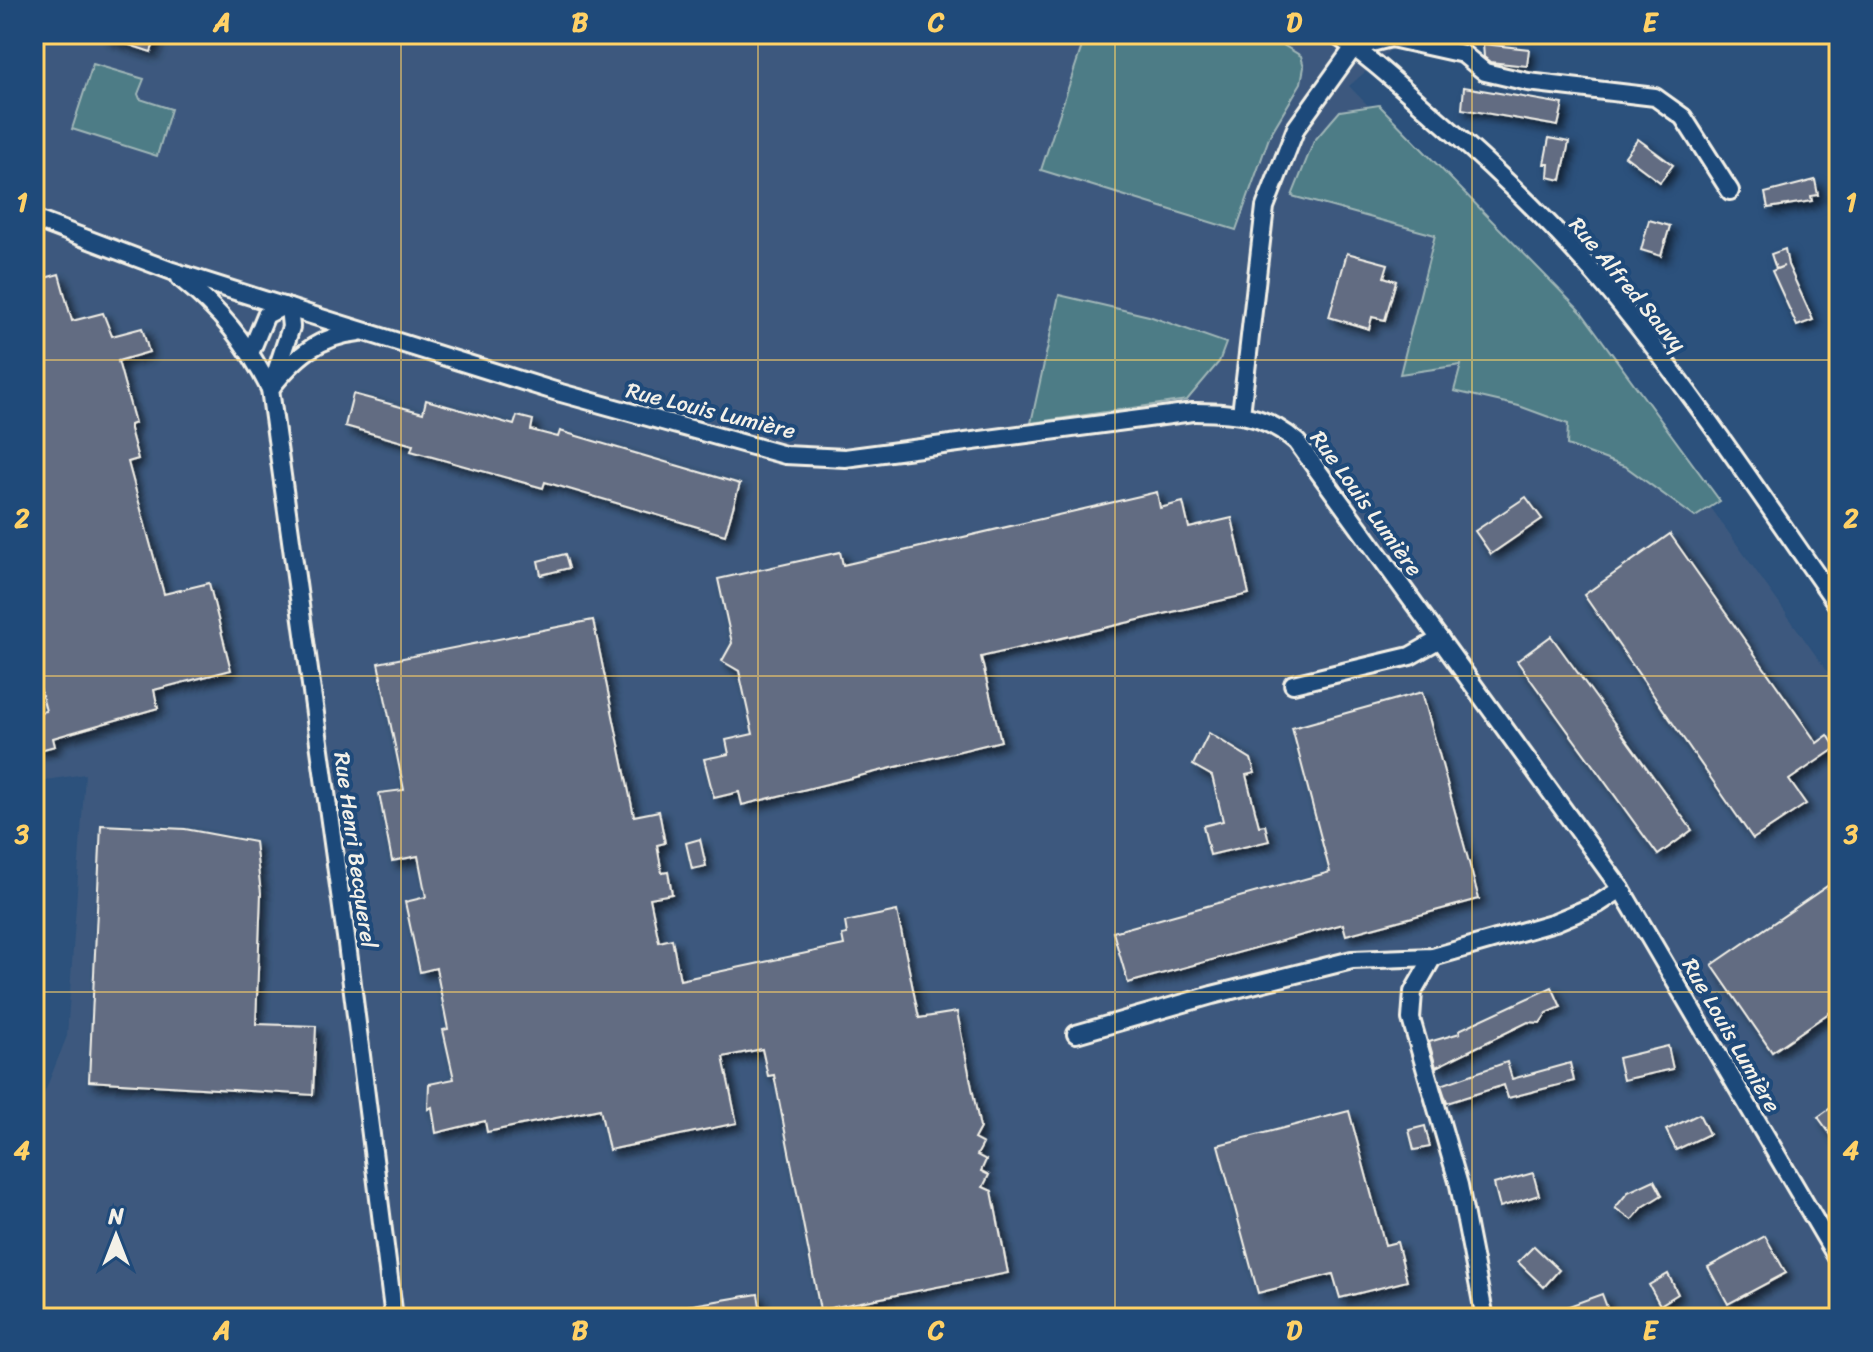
<svg xmlns="http://www.w3.org/2000/svg" width="1873" height="1352" font-family="Sriracha,sans-serif">
	<style>
		.built { fill: #3c597e }
		.green { fill: #4d7c86; stroke: #a0b6b7; stroke-width: 2 }
		.building { fill: #626c82; stroke: #f4f1e8; stroke-width: 2; filter: url(#shadow) }
		.lines { fill: none; stroke-linecap: round; stroke-linejoin: round }
		.minor-casing { stroke: #f4f1e8; stroke-width: 22 }
		.minor { stroke: #1f4a7a; stroke-width: 16 }
		.grid { fill: none; stroke: #ffd166; stroke-width: 2; stroke-opacity: 0.55 }
		.labels { text-anchor: middle; stroke-width: 8; stroke-linejoin: round; paint-order: stroke }
		.street-label { font-size: 22px; fill: #f4f1e8; stroke: #1f4a7a }
		.neatline { fill: none; stroke: #ffd166; stroke-width: 3 }
		.grid-label { font-size: 26px; text-anchor: middle; font-weight: bold; fill: #ffd166 }
	</style>
	<defs>
		<filter id="shadow"><feDropShadow dx="5.5" dy="5.5" stdDeviation="4" flood-color="#0009"/></filter>
	</defs>
	<rect width="100%" height="100%" fill="#2c517c"/>
	<filter id="ink" filterUnits="userSpaceOnUse"><feTurbulence type="fractalNoise" baseFrequency=".0125" numOctaves="2"/><feDisplacementMap in="SourceGraphic" scale="16" xChannelSelector="R" yChannelSelector="G"/><feConvolveMatrix kernelMatrix="1 2 1 2 8 2 1 2 1" color-interpolation-filters="sRGB"/></filter>
	<g filter="url(#ink)">
		<path class="built" d="M 34,34 L 1409,34 L 1349,86 L 1579,322 L 1839,688 L 1839,1318 L 34,1318 L 34,1119 L 67,1036 L 85,774 L 34,782 Z"/>
		<g class="green">
			<path d="M 1086,34 L 1265,34 L 1301,56 L 1304,67 L 1301,83 L 1270,135 L 1236,230 L 1041,170 Z"/>
			<path d="M 93,64 L 144,79 L 138,94 L 140,99 L 171,109 L 157,156 L 72,129 Z"/>
			<path d="M 1379,105 L 1582,313 L 1720,501 L 1695,517 L 1626,467 L 1567,445 L 1568,424 L 1519,406 L 1454,391 L 1461,365 L 1400,374 L 1435,235 L 1292,196 L 1314,141 L 1340,111 Z"/>
			<path d="M 1059,295 L 1149,316 L 1226,343 L 1219,362 L 1187,400 L 1031,423 Z"/>
		</g>
		<g class="building">
			<path d="M 105,34 L 157,34 L 151,52 L 105,37 Z"/>
			<path d="M 1483,44 L 1529,49 L 1527,66 L 1490,62 L 1484,57 Z"/>
			<path d="M 1464,87 L 1563,104 L 1558,126 L 1462,109 Z"/>
			<path d="M 1549,138 L 1569,142 L 1561,180 L 1548,177 L 1549,164 L 1544,164 Z"/>
			<path d="M 1638,139 L 1673,165 L 1660,182 L 1625,156 Z"/>
			<path d="M 1815,180 L 1818,195 L 1811,196 L 1812,201 L 1768,208 L 1765,193 Z"/>
			<path d="M 1649,220 L 1670,226 L 1661,256 L 1641,250 Z"/>
			<path d="M 1785,249 L 1788,265 L 1813,320 L 1797,326 L 1772,271 L 1784,266 L 1776,269 L 1771,254 Z"/>
			<path d="M 1347,253 L 1388,264 L 1384,277 L 1396,281 L 1385,320 L 1372,317 L 1369,329 L 1329,317 Z"/>
			<path d="M 59,274 L 72,321 L 103,313 L 112,336 L 142,328 L 149,352 L 118,361 L 135,423 L 130,425 L 130,429 L 138,459 L 128,462 L 164,594 L 209,583 L 231,670 L 154,690 L 158,708 L 53,738 L 55,746 L 36,751 L 34,713 L 46,711 L 34,664 L 34,281 Z"/>
			<path d="M 353,394 L 423,413 L 426,400 L 514,425 L 517,416 L 533,420 L 531,430 L 558,437 L 560,431 L 740,484 L 725,535 L 545,482 L 543,488 L 411,451 L 413,445 L 345,426 Z"/>
			<path d="M 1157,492 L 1160,508 L 1183,502 L 1189,528 L 1232,518 L 1249,594 L 981,657 L 1001,741 L 742,805 L 739,792 L 714,798 L 704,759 L 729,754 L 726,740 L 753,734 L 739,671 L 722,661 L 732,643 L 718,579 L 840,552 L 843,565 Z"/>
			<path d="M 1526,497 L 1542,519 L 1491,554 L 1475,531 Z"/>
			<path d="M 1670,534 L 1817,743 L 1828,735 L 1836,748 L 1789,780 L 1806,804 L 1753,839 L 1584,595 Z"/>
			<path d="M 565,554 L 569,568 L 541,575 L 538,561 Z"/>
			<path d="M 593,620 L 634,816 L 659,811 L 665,843 L 657,845 L 662,873 L 668,872 L 672,894 L 650,898 L 659,942 L 672,939 L 680,980 L 844,945 L 842,935 L 847,934 L 845,922 L 897,911 L 919,1018 L 957,1012 L 980,1128 L 974,1139 L 983,1144 L 977,1155 L 986,1160 L 981,1171 L 989,1175 L 983,1187 L 992,1191 L 1008,1273 L 820,1310 L 774,1075 L 768,1076 L 762,1049 L 723,1057 L 737,1123 L 609,1150 L 600,1109 L 487,1132 L 485,1121 L 436,1133 L 432,1107 L 428,1109 L 429,1084 L 454,1079 L 443,1030 L 448,1029 L 436,968 L 420,972 L 405,902 L 426,897 L 418,856 L 392,861 L 379,793 L 404,790 L 378,663 Z"/>
			<path d="M 1551,636 L 1692,830 L 1658,855 L 1517,661 Z"/>
			<path d="M 1422,692 L 1479,899 L 1346,935 L 1343,924 L 1128,983 L 1113,932 L 1330,872 L 1292,728 Z"/>
			<path d="M 1209,733 L 1251,759 L 1255,773 L 1246,775 L 1259,826 L 1265,825 L 1269,841 L 1210,855 L 1203,826 L 1223,821 L 1212,776 L 1193,765 Z"/>
			<path d="M 101,825 L 185,829 L 255,842 L 261,893 L 256,1024 L 316,1026 L 313,1095 L 89,1081 Z"/>
			<path d="M 700,839 L 706,866 L 692,869 L 686,843 Z"/>
			<path d="M 1839,878 L 1839,1006 L 1772,1052 L 1712,965 Z"/>
			<path d="M 1552,987 L 1561,1007 L 1547,1013 L 1540,1023 L 1528,1022 L 1436,1067 L 1429,1042 L 1460,1033 L 1459,1030 Z"/>
			<path d="M 1668,1046 L 1673,1069 L 1623,1080 L 1618,1058 Z"/>
			<path d="M 1507,1062 L 1512,1079 L 1570,1063 L 1574,1081 L 1508,1098 L 1504,1085 L 1447,1103 L 1441,1085 Z"/>
			<path d="M 1839,1102 L 1839,1146 L 1818,1117 Z"/>
			<path d="M 1349,1111 L 1385,1245 L 1397,1242 L 1407,1281 L 1340,1298 L 1333,1274 L 1258,1293 L 1218,1145 Z"/>
			<path d="M 1699,1114 L 1709,1134 L 1676,1150 L 1666,1130 Z"/>
			<path d="M 1425,1126 L 1430,1147 L 1414,1150 L 1409,1130 Z"/>
			<path d="M 1533,1173 L 1539,1195 L 1500,1207 L 1494,1184 Z"/>
			<path d="M 1654,1180 L 1662,1195 L 1643,1207 L 1632,1220 L 1615,1208 L 1628,1192 Z"/>
			<path d="M 1765,1236 L 1786,1273 L 1728,1304 L 1708,1267 Z"/>
			<path d="M 1534,1246 L 1559,1270 L 1544,1287 L 1518,1262 Z"/>
			<path d="M 1668,1274 L 1678,1294 L 1660,1305 L 1649,1285 Z"/>
			<path d="M 758,1294 L 762,1318 L 664,1318 L 663,1310 Z"/>
			<path d="M 1602,1294 L 1611,1318 L 1570,1318 L 1566,1307 Z"/>
		</g>
		<g class="lines">
			<defs>
				<g id="minor">
					<path d="M 1334,34 C 1370,57 1401,87 1433,115 C 1495,168 1553,224 1606,287 C 1690,388 1763,499 1839,607"/>
					<path d="M 1360,51 L 1367,44 L 1391,38 L 1463,54 L 1485,72 L 1528,82 L 1655,97 L 1683,117 L 1730,191"/>
					<path d="M 34,219 L 172,271 L 289,308 L 561,393 L 785,455 L 845,458 L 1193,412 C 1236,413 1263,413 1297,442 L 1621,889 L 1839,1261"/>
					<path d="M 180,278 C 220,310 247,343 270,389 L 347,944 L 394,1318"/>
					<path d="M 251,351 L 266,315 L 284,306"/>
					<path d="M 276,372 L 291,327 L 289,308"/>
					<path d="M 270,389 C 295,357 318,336 359,332"/>
					<path d="M 1241,414 L 1265,207 L 1296,128 L 1354,47"/>
					<path d="M 1293,684 L 1410,656 L 1440,639"/>
					<path d="M 1433,957 L 1413,992 L 1411,1019 L 1459,1185 L 1485,1318"/>
					<path d="M 1076,1034 L 1212,995 L 1352,960 L 1433,957 L 1555,922 L 1598,904 L 1621,889"/>
				</g>
			</defs>
			<use href="#minor" class="minor-casing"/>
			<use href="#minor" class="minor"/>
		</g>
	</g>
	<path class="grid" d="M 401,34 L 401,1318M 758,34 L 758,1318M 1115,34 L 1115,1318M 1472,34 L 1472,1318M 34,360 L 1839,360M 34,676 L 1839,676M 34,992 L 1839,992"/>
	<g class="labels">
		<g class="street-label">
			<text transform="translate(1628 284) rotate(50)" y="8">Rue Alfred Sauvy</text>
			<text transform="translate(711 410) rotate(14)" y="8">Rue Louis Lumière</text>
			<text transform="translate(1367 503) rotate(54)" y="8">Rue Louis Lumière</text>
			<text transform="translate(356 850) rotate(82)" y="8">Rue Henri Becquerel</text>
			<text transform="translate(1732 1035) rotate(60)" y="8">Rue Louis Lumière</text>
		</g>
	</g>
	<rect width="1873" height="1352" fill="none" stroke="#1f4a7a" stroke-width="88"/>
	<g transform="translate(116 1236)" stroke="#1f4a7a" stroke-width="6" paint-order="stroke">
	<path d="M0-6L14 30L0 20L-14 30Z" fill="#f4f1e8"/>
	<text y="-12" font-size="22" font-weight="bold" text-anchor="middle" fill="#f4f1e8">N</text>
	</g>
	<rect x="44" y="44" width="1785" height="1264" class="neatline"/>
	<g class="grid-label">
		<text x="222" y="31">A</text>
		<text x="580" y="31">B</text>
		<text x="936" y="31">C</text>
		<text x="1294" y="31">D</text>
		<text x="1650" y="31">E</text>
		<text x="22" y="211">1</text>
		<text x="1851" y="211">1</text>
		<text x="22" y="527">2</text>
		<text x="1851" y="527">2</text>
		<text x="22" y="843">3</text>
		<text x="1851" y="843">3</text>
		<text x="22" y="1159">4</text>
		<text x="1851" y="1159">4</text>
		<text x="222" y="1339">A</text>
		<text x="580" y="1339">B</text>
		<text x="936" y="1339">C</text>
		<text x="1294" y="1339">D</text>
		<text x="1650" y="1339">E</text>
	</g>
</svg>
